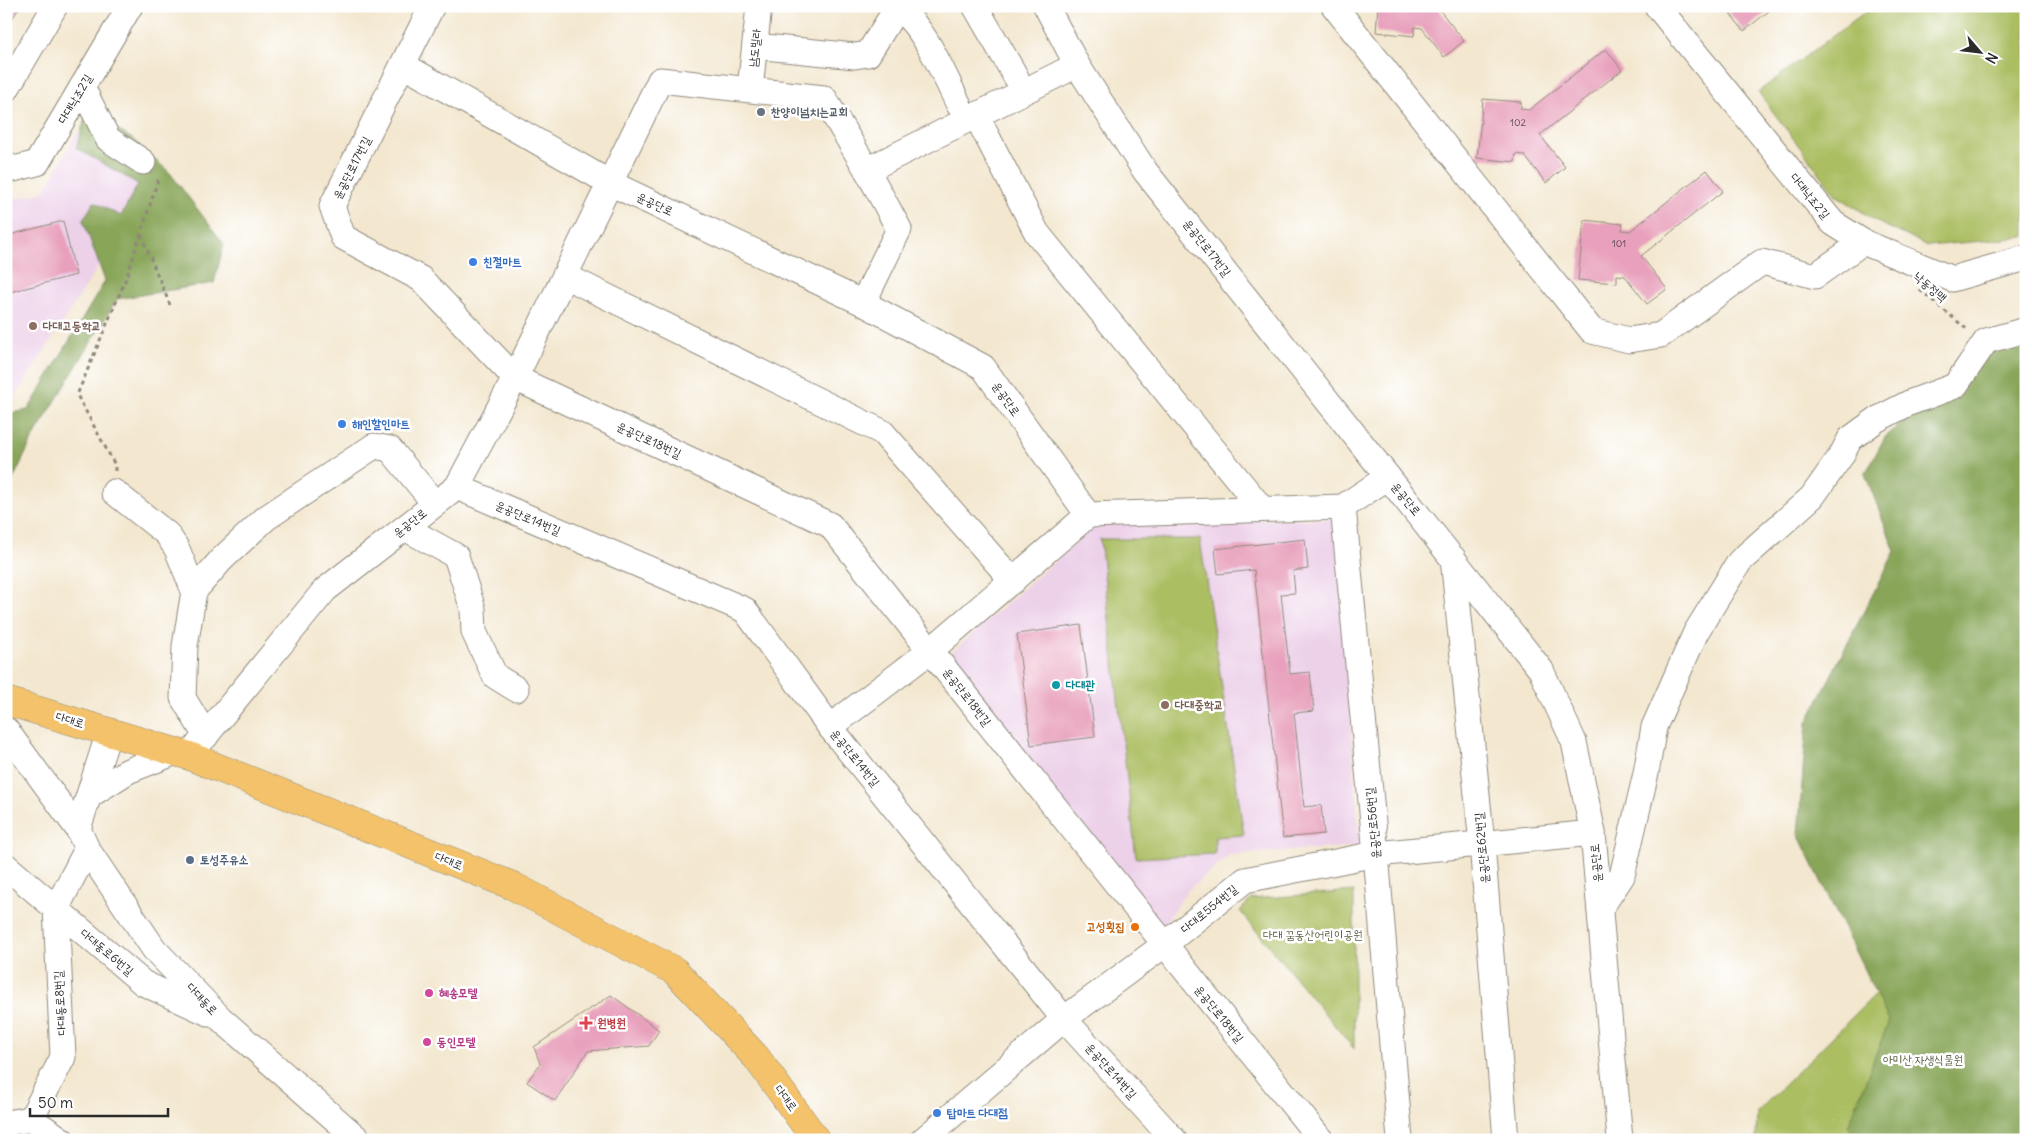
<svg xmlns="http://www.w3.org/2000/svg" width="2032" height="1146" font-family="Delius,'Poor Story',sans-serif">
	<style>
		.built { fill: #edd1e9 }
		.green { fill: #abbe62; stroke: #6b7446 }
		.forest { fill: #88a558; stroke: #5a6842 }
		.building { fill: #e8a0bc }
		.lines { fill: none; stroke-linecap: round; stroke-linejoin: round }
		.minor-casing { stroke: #8f897d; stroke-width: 27 }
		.major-casing { stroke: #8f897d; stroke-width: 29 }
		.path { stroke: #8f897d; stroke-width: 3; stroke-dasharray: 4 4; stroke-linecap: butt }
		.minor { stroke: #fff; stroke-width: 25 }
		.major { stroke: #f3c26a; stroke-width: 28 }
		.worship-dot { fill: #6b7280; stroke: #fff; stroke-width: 2 }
		.shop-dot { fill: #3f7fe0; stroke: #fff; stroke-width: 2 }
		.education-dot { fill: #8d6e63; stroke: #fff; stroke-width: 2 }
		.culture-dot { fill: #0f9aa8; stroke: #fff; stroke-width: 2 }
		.service-dot { fill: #5c6f8a; stroke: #fff; stroke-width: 2 }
		.food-dot { fill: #e8710a; stroke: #fff; stroke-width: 2 }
		.hotel-dot { fill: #d1479c; stroke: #fff; stroke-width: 2 }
		.health-dot { fill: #e0444e; stroke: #fff; stroke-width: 2 }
		.labels { text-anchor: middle; stroke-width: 5; stroke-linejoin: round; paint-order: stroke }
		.number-label { font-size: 10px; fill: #5a484f }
		.street-label { font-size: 12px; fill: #2b2b2b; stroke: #fff }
		.worship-label { font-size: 12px; font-weight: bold; fill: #5b616d; stroke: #fff; text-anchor: start }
		.shop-label { font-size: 12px; font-weight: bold; fill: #366cbe; stroke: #fff; text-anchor: start }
		.education-label { font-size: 12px; font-weight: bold; fill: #785e54; stroke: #fff; text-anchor: start }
		.culture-label { font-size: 12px; font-weight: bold; fill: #0d838f; stroke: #fff; text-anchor: start }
		.service-label { font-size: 12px; font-weight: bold; fill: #4e5e75; stroke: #fff; text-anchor: start }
		.food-label { font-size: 12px; font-weight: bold; fill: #c56008; stroke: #fff; text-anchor: end }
		.park-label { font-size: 12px; fill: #585e3e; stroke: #fff }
		.hotel-label { font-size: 12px; font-weight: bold; fill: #b23c85; stroke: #fff; text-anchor: start }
		.health-label { font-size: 12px; font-weight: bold; fill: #be3a42; stroke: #fff; text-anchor: start }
	</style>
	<rect width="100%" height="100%" fill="#fff"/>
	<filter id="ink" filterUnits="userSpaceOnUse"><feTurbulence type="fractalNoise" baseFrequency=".02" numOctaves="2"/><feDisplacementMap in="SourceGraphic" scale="10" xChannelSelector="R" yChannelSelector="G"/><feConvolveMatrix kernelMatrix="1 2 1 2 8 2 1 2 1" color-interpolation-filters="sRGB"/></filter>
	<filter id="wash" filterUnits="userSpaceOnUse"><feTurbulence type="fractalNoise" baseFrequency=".0096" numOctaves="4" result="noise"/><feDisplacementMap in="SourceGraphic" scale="20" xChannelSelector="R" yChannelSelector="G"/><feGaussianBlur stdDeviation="1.12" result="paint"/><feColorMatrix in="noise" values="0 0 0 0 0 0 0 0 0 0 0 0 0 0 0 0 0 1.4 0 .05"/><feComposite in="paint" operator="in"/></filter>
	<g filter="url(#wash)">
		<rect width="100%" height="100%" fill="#f3e7cf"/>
		<g class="built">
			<path d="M 78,132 L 150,177 L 103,259 L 17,394 L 6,397 L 6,199 L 9,200 L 44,192 Z"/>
			<path d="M 1336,519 L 1360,846 L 1230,855 L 1187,891 L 1160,930 L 945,658 L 1099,522 Z"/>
		</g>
		<g class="green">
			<path d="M 1873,6 L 2023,6 L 2026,10 L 2025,237 L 1928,246 L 1881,224 L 1836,195 L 1758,92 Z"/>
			<path d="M 1100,539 L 1200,539 L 1244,835 L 1215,837 L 1215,854 L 1136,858 Z"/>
			<path d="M 1354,891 L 1354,1049 L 1240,911 L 1251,899 Z"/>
			<path d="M 1920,950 L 2026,1140 L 1756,1140 L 1757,1112 Z"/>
		</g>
		<g class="forest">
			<path d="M 87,112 L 131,138 L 170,173 L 224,244 L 214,283 L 117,299 L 32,440 L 6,494 L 6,414 L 28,410 L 105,281 L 83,220 L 94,202 L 121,216 L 138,184 L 76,148 Z"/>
			<path d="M 2026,336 L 2026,1140 L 1858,1140 L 1848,1126 L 1889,1021 L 1798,834 L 1807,722 L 1895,551 L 1865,474 L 1885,437 L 2001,345 Z"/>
		</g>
		<g id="blocks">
			<g class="building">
				<path d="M 6,6 L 20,6 L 6,29 Z"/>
				<path d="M 1378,6 L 1441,6 L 1438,8 L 1464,41 L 1444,57 L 1422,28 L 1415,27 L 1414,36 L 1376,32 Z"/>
				<path d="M 1724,6 L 1775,6 L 1744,31 Z"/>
				<path d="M 1606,49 L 1622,70 L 1540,135 L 1565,167 L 1546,183 L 1524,155 L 1516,154 L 1515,162 L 1477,158 L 1483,99 L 1521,102 L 1521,109 L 1529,110 Z"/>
				<path d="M 1707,170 L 1723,191 L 1641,256 L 1667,289 L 1647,304 L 1625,276 L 1617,275 L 1617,283 L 1578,280 L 1584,220 L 1623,224 L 1622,230 L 1630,231 Z"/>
				<path d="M 63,221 L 76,275 L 6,293 L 6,236 Z"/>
				<path d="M 1305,539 L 1308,569 L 1293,571 L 1295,593 L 1281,594 L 1290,674 L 1310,672 L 1314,711 L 1294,713 L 1304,807 L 1321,805 L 1324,834 L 1283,838 L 1254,570 L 1218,574 L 1215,549 Z"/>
				<path d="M 1081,625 L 1095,737 L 1031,745 L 1017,634 Z"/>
				<path d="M 611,995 L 659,1030 L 649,1046 L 588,1051 L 555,1101 L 527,1082 L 540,1064 L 534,1047 Z"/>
			</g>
		</g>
	</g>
	<g filter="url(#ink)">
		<use href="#blocks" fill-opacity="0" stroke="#8f897d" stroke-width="1"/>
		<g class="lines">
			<defs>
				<g id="minor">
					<path d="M 432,6 L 332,206 L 343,237 L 421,279 L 515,378 L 830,525 L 1321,1140"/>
					<path d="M 891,6 C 921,16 945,78 959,105"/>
					<path d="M 975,6 L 1016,77"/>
					<path d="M 1046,6 L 1077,65 L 1145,171 L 1388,477"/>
					<path d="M 1334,6 L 1592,331 L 1629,340 L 1661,335 L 1762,262 L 1815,276 L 1863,242"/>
					<path d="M 1657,6 L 1833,223 L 1863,242 L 1952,279 L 2026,258"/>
					<path d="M 755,46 L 855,56 L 868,54 L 898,6"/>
					<path d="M 403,65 L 610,183 L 863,303 L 983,367 L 1088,515"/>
					<path d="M 82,87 L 108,139 L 143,162"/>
					<path d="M 750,89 L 759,6"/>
					<path d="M 6,90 L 55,6"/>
					<path d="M 976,115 L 1037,233 L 1262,509"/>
					<path d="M 6,165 L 14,169 L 37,163 L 130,6"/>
					<path d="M 867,170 L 1077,65"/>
					<path d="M 565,276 L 882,432 L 1013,581"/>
					<path d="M 457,487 L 745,610 L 830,727 L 1064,1019 L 1174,1140"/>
					<path d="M 114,492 L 167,534 L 177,549 L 194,591"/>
					<path d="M 1343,507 L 1376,854 L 1400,1140"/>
					<path d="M 1088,515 L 1343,507 L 1388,477 L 1541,670 L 1574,742 L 1593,833 L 1620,1140"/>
					<path d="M 405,528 L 456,556 L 473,609 L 474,632 L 495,676 L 516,689"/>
					<path d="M 1453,558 L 1482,844 L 1506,1140"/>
					<path d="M 830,727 L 930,651 L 1088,515"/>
					<path d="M 6,730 L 78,829 L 87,849 L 154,949 L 221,1019 L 359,1140"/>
					<path d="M 206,736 L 183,698 L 185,646 L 194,591 L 222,559 L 266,518 L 374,446 L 390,449 L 435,504"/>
					<path d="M 189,756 L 325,590 L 457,487 L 515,378 L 660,80 L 824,98 L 867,170 L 899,229 L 863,303"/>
					<path d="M 90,795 L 128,771 L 176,752"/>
					<path d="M 78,829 L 109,732"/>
					<path d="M 6,866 L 143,983 L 208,1013"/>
					<path d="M 1600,909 L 1622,876 L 1646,773 L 1654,727 L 1696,632 L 1740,561 L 1812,497 L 1841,456 L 1850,439 L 1876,420 L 1909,403 L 1955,386 L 1986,341 L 2026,330"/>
					<path d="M 6,1123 L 31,1119"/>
					<path d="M 62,1140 L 31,1119 L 63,1057 L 56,909 L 87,849"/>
					<path d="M 923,1140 L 1064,1019 L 1164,945 L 1245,880 L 1376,854 L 1593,833"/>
				</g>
				<path id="major" d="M 6,701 L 189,756 L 513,886 L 675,971 L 756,1057 L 816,1140"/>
			</defs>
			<use href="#minor" class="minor-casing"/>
			<use href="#major" class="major-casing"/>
			<g class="path">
				<path d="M 141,235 L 170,305"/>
				<path d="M 1920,290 L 1969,331"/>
				<path d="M 115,471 L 115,465 L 77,395 L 127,276 L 159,177"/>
			</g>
			<use href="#minor" class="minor"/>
			<use href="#major" class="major"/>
		</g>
	</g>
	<circle class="worship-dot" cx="761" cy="112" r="5"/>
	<g class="shop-dot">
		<circle cx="473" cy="262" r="5"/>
		<circle cx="342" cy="424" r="5"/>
		<circle cx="937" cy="1113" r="5"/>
	</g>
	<g class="education-dot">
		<circle cx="33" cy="326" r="5"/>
		<circle cx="1165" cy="705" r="5"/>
	</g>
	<circle class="culture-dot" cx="1056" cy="685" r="5"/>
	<circle class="service-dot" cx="190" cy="860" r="5"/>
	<circle class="food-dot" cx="1135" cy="927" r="5"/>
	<g class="hotel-dot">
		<circle cx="429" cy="993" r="5"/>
		<circle cx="427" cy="1042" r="5"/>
	</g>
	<path class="health-dot" d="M583.5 1015.5h5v5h5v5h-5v5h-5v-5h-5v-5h5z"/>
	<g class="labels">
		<g class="number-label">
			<text x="1518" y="126">102</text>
			<text x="1619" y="247">101</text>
		</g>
		<g class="street-label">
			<text transform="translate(755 48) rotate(-84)" y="4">남도빌라</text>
			<text transform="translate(75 99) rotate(-59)" y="4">다대낙조2길</text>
			<text transform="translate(352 168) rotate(-63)" y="4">윤공단로17번길</text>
			<text transform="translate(1810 196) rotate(51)" y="4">다대낙조2길</text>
			<text transform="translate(655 204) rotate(25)" y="4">윤공단로</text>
			<text transform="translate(1207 248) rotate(52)" y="4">윤공단로17번길</text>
			<text transform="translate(1930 287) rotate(41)" y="4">낙동정맥</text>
			<text transform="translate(1006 399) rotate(55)" y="4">윤공단로</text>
			<text transform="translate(649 440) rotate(25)" y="4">윤공단로18번길</text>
			<text transform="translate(1406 499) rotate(51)" y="4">윤공단로</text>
			<text transform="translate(528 518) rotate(23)" y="4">윤공단로14번길</text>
			<text transform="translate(410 523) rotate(-38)" y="4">윤공단로</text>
			<text transform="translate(967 697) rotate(52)" y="4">윤공단로18번길</text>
			<text transform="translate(70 720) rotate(17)" y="4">다대로</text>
			<text transform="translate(855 758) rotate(51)" y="4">윤공단로14번길</text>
			<text transform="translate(1373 823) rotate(-95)" y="4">윤공단로56번길</text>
			<text transform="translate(1482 848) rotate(-95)" y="4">윤공단로62번길</text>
			<text transform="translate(449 861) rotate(22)" y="4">다대로</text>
			<text transform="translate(1596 863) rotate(-95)" y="4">윤공단로</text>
			<text transform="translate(1209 909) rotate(-39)" y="4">다대로554번길</text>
			<text transform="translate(107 952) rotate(40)" y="4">다대동로6번길</text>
			<text transform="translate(202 999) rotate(47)" y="4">다대동로</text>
			<text transform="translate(60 1003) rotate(-93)" y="4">다대동로8번길</text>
			<text transform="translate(1219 1014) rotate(51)" y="4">윤공단로18번길</text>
			<text transform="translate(1111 1071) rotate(48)" y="4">윤공단로14번길</text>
			<text transform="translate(786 1098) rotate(54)" y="4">다대로</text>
		</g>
		<g class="worship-label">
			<text x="771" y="116">찬양이넘치는교회</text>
		</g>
		<g class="shop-label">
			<text x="483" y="266">친절마트</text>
			<text x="352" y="428">해인할인마트</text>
			<text x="947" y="1117">탑마트 다대점</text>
		</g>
		<g class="education-label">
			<text x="43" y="330">다대고등학교</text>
			<text x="1175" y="709">다대중학교</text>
		</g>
		<g class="culture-label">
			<text x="1066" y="689">다대관</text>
		</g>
		<g class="service-label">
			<text x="200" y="864">토성주유소</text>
		</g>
		<g class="food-label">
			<text x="1125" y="931">고성횟집</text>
		</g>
		<g class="park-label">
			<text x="1313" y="939">다대 꿈동산어린이공원</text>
			<text x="1923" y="1064">아미산 자생식물원</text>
		</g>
		<g class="hotel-label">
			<text x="439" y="997">혜송모텔</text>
			<text x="437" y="1046">동인모텔</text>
		</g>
		<g class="health-label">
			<text x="597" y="1027">원병원</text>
		</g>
	</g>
	<rect width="2032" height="1146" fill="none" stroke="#fff" stroke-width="25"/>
	<g transform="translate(1980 52) rotate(118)" stroke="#ffffff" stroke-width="4" paint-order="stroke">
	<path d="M0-4L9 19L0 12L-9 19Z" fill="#2b2b2b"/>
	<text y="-8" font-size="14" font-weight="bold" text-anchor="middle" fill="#2b2b2b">N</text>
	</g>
	<path d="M30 1108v8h138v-8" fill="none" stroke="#2b2b2b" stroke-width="2.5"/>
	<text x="38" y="1108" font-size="15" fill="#2b2b2b" stroke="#ffffff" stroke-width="4" paint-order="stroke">50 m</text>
</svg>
